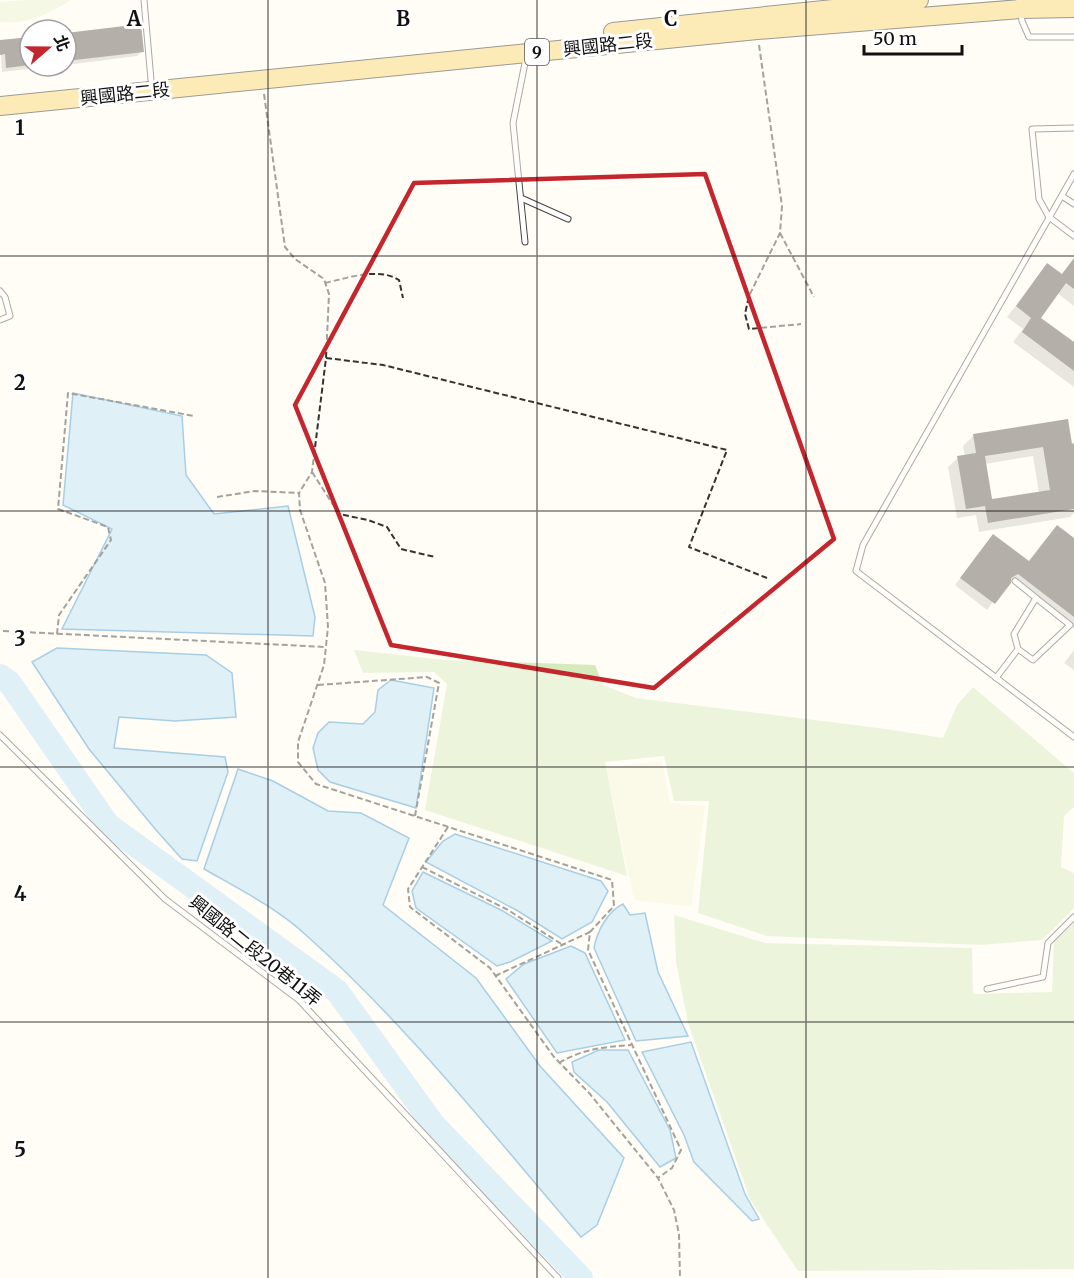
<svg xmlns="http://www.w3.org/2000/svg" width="1074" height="1278" font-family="Merriweather,'Noto Sans TC',serif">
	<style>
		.farmland { fill: #f6f3d4 }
		.green { fill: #d5ebbd }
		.pitch { fill: #e6f2cf }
		.water { fill: #b9e0f7; stroke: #3f96cf; stroke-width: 1.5 }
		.shadow { fill: #0003; fill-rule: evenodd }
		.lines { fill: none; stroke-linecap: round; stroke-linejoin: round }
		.river { stroke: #b9e0f7; stroke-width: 24 }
		.building { fill: #5a524d; fill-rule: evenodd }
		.service-casing { stroke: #444; stroke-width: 7 }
		.primary-casing { stroke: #222; stroke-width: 20 }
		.path { stroke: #333; stroke-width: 2; stroke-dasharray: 6 3; stroke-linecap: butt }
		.service { stroke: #fff; stroke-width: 5 }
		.primary { stroke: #f9d66b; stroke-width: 18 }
		.marked { fill: none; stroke: #c4262e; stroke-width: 4.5; stroke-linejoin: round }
		.grid { fill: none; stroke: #111; stroke-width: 1.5; stroke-opacity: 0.55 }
		.labels { text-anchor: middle; stroke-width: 6; stroke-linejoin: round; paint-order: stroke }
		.shield { fill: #fff; stroke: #585858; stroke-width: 1.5 }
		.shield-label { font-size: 16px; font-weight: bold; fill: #111 }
		.street-label { font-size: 18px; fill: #111; stroke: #fff }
		.grid-label { font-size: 20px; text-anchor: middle; font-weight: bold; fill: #111; stroke: #fff; stroke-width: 6; stroke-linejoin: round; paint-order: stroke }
	</style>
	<rect width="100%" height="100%" fill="#fffdf5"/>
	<path class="farmland" d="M 662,761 L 670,803 L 705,806 L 691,907 L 634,900 L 606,768 Z"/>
	<g class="green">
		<path d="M 354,650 L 445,660 L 595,665 L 603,685 L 636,698 L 886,729 L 943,738 L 957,705 L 973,687 L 1074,773 L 1074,807 L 1064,816 L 1061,867 L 1074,873 L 1074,908 L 1042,940 L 979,945 L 767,936 L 698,913 L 709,801 L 674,801 L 664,756 L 605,762 L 627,876 L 425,810 L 447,684 L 434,672 L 363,673 Z"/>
		<path d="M 674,915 L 765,943 L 972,948 L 973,994 L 1052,992 L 1054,941 L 1074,923 L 1074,1269 L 798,1271 L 750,1199 L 688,1023 L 676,962 Z"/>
	</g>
	<path class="pitch" d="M 27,0 L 71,0 C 48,14 27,25 0,22 L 0,2 Z"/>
	<g class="water">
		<path d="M 73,393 L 182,416 L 186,475 L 214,514 L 288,506 L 315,617 L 313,636 L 62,629 L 112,529 L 63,505 Z"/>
		<path d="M 57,648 L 206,655 L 232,673 L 236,717 L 175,721 L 119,717 L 114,748 L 225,757 L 228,772 L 197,861 L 182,859 L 156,830 L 89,749 L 32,662 Z"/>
		<path d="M 391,680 L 434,688 L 416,808 L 330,782 L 318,770 L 313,748 L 318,733 L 329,722 L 363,724 L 375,712 L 378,690 Z"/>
		<path d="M 238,769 L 273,781 L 328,811 L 361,813 L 409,838 L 383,905 L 476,978 L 540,1066 L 624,1158 L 597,1225 L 581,1237 C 493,1135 408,1026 307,936 C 277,908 239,889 204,869 Z"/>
		<path d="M 455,834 L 601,881 L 608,891 L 592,922 L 562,939 L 518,911 L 426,862 L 443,841 Z"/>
		<path d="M 423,872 L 503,911 L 552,941 L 510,962 L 497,966 L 416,908 L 412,891 Z"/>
		<path d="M 623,904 L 630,915 L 645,913 L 658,972 L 688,1036 L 636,1041 L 594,948 C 597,931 608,911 623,904 Z"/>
		<path d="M 571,946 L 585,953 L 625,1040 L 557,1053 L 506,979 L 524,964 Z"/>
		<path d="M 691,1042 L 745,1194 L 759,1219 L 752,1221 L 694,1162 L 684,1135 L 642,1052 Z"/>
		<path d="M 599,1050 L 628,1050 L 670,1130 L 676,1158 L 660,1167 L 607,1102 L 574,1072 L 572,1062 Z"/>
	</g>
	<g class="shadow">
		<path d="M 66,34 L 142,51 L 137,56 L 66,65 Z"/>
		<path d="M 30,38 L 30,66 L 54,66 L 2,72 L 0,42 Z"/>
		<path d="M 1073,261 L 1074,306 L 1057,293 L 1039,319 L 1074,344 L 1074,387 L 1013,342 L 1023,329 L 1007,317 L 1048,265 L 1061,275 Z"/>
		<path d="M 973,436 L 1074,445 L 1074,513 L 1070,517 L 979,532 L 976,515 L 957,518 L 948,467 L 958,458 L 965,456 L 963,446 ZM 1033,456 L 1039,493 L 991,501 L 985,464 Z"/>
		<path d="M 993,536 L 1029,563 L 1074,540 L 1074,628 L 1009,579 L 987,610 L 955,585 Z"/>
		<path d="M 1074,650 L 1074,670 L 1064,663 Z"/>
	</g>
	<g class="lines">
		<path class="river" d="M 0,676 L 9,682 L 108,825 L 337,991 L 433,1124 L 581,1278"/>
	</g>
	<g class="building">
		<path d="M 141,24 L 144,52 L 66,61 L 66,33 Z"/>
		<path d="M 30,37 L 30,65 L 6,68 L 5,54 L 0,55 L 0,40 Z"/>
		<path d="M 1074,258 L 1074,289 L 1066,283 L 1041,318 L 1074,342 L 1074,371 L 1022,332 L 1031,318 L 1016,306 L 1047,263 L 1062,274 Z"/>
		<path d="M 1068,419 L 1072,444 L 1074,443 L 1074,509 L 988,523 L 985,506 L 966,509 L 957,456 L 976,453 L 973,434 ZM 1043,447 L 1050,490 L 992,499 L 985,456 Z"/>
		<path d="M 1057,525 L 1074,538 L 1074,617 L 1018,574 L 1011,578 L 1011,583 L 995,604 L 960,578 L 993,534 L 1029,561 Z"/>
	</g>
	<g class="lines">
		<defs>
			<g id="service">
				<path d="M 144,0 L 151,80"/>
				<path d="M 1019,0 L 1022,21 L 1029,37 L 1074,37"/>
				<path d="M 1074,128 L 1032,129 L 1039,199 L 1049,217 L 1074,236"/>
				<path d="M 1074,174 L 863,545 L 856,571 L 1074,737"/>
				<path d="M 1062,196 L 1074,204"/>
				<path d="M 521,198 L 568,219"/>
				<path d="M 525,242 L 513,123 L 526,58"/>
				<path d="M 0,291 L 5,297 L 10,316 L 0,320"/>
				<path d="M 1015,581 L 1036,598"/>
				<path d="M 996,678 L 1018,649 L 1033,660 L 1070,625 L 1036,598 L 1014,634 L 1018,649"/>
				<path d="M 0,735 L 165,899 L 299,1000 L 558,1278"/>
				<path d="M 987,989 L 1043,977 L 1048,943 L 1074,917"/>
			</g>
			<g id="primary">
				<path d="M 613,32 L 919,0"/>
				<path d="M 0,106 L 757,30 L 1020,9 L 1074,8"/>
			</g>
		</defs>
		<use href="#service" class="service-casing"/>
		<use href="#primary" class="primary-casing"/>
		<g class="path">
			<path d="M 759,45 L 782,206 L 780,233 L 749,296 L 745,314 L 749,329 L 801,324"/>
			<path d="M 264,94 L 285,247 L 295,259 L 324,279 L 329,294 L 326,358 L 312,472 L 299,493 L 300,510 L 325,583 L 328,627 L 324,665 L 298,742 L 298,762 L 316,784 L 612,880 L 614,906 L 590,932 L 588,950 L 681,1150 L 672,1168 L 658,1178"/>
			<path d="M 780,233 L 814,297"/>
			<path d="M 325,283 C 347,278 379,267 399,280 L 403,298"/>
			<path d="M 326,358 L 383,365 L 727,450 L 689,547 L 767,578"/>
			<path d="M 312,472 L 339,514 L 368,520 L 387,527 L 401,549 L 435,557"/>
			<path d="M 217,497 L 255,491 L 299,493"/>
			<path d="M 3,631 L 326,647"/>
			<path d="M 57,634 L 59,615 L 111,540 L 108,527 L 58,509 L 68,393 L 194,416"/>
			<path d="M 318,685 L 427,677 L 439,683 L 415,816"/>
			<path d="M 448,827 L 408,889 L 410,907 L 490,968 L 554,1057 L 590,1094 L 658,1178 L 674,1210 L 679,1234 L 680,1278"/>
			<path d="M 422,867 L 508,910 L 563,945"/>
			<path d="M 495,976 L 590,932"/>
			<path d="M 559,1063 C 582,1049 604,1047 631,1045"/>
		</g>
		<use href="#service" class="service"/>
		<use href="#primary" class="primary"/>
	</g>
	<path d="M0 0H1074V1278H0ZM 705,174 L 834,539 L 654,688 L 391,645 L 295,405 L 414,183 Z" fill="#fffdf5" fill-opacity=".55" fill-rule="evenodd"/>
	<path class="marked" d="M 705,174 L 834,539 L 654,688 L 391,645 L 295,405 L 414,183 Z"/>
	<path class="grid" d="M 268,0 L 268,1278M 537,0 L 537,1278M 806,0 L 806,1278M 0,256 L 1074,256M 0,511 L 1074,511M 0,767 L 1074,767M 0,1022 L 1074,1022"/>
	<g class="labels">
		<rect class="shield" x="525" y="39" width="24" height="26" rx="4.5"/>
		<g class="shield-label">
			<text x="537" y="58">9</text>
		</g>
		<g class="street-label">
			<text transform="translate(608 45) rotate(-6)" y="6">興國路二段</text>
			<text transform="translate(125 94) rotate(-6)" y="6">興國路二段</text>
			<text transform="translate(255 951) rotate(39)" y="6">興國路二段20巷11弄</text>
		</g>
	</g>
	<g class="grid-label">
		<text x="134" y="26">A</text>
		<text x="403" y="26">B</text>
		<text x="671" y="26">C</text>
		<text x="20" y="135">1</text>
		<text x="20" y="390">2</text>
		<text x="20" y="646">3</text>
		<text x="20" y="901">4</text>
		<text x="20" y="1157">5</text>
	</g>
	<g transform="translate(48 48) rotate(70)"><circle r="28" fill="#ffffff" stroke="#a0a0a0" stroke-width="1.5"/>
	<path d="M0-4.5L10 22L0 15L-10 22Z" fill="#c4262e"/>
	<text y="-9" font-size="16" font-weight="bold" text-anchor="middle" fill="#111111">北</text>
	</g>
	<path d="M864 45v9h98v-9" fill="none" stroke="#111111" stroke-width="3"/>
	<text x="873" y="45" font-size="18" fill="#111111" stroke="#ffffff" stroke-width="4.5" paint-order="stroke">50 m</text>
</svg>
